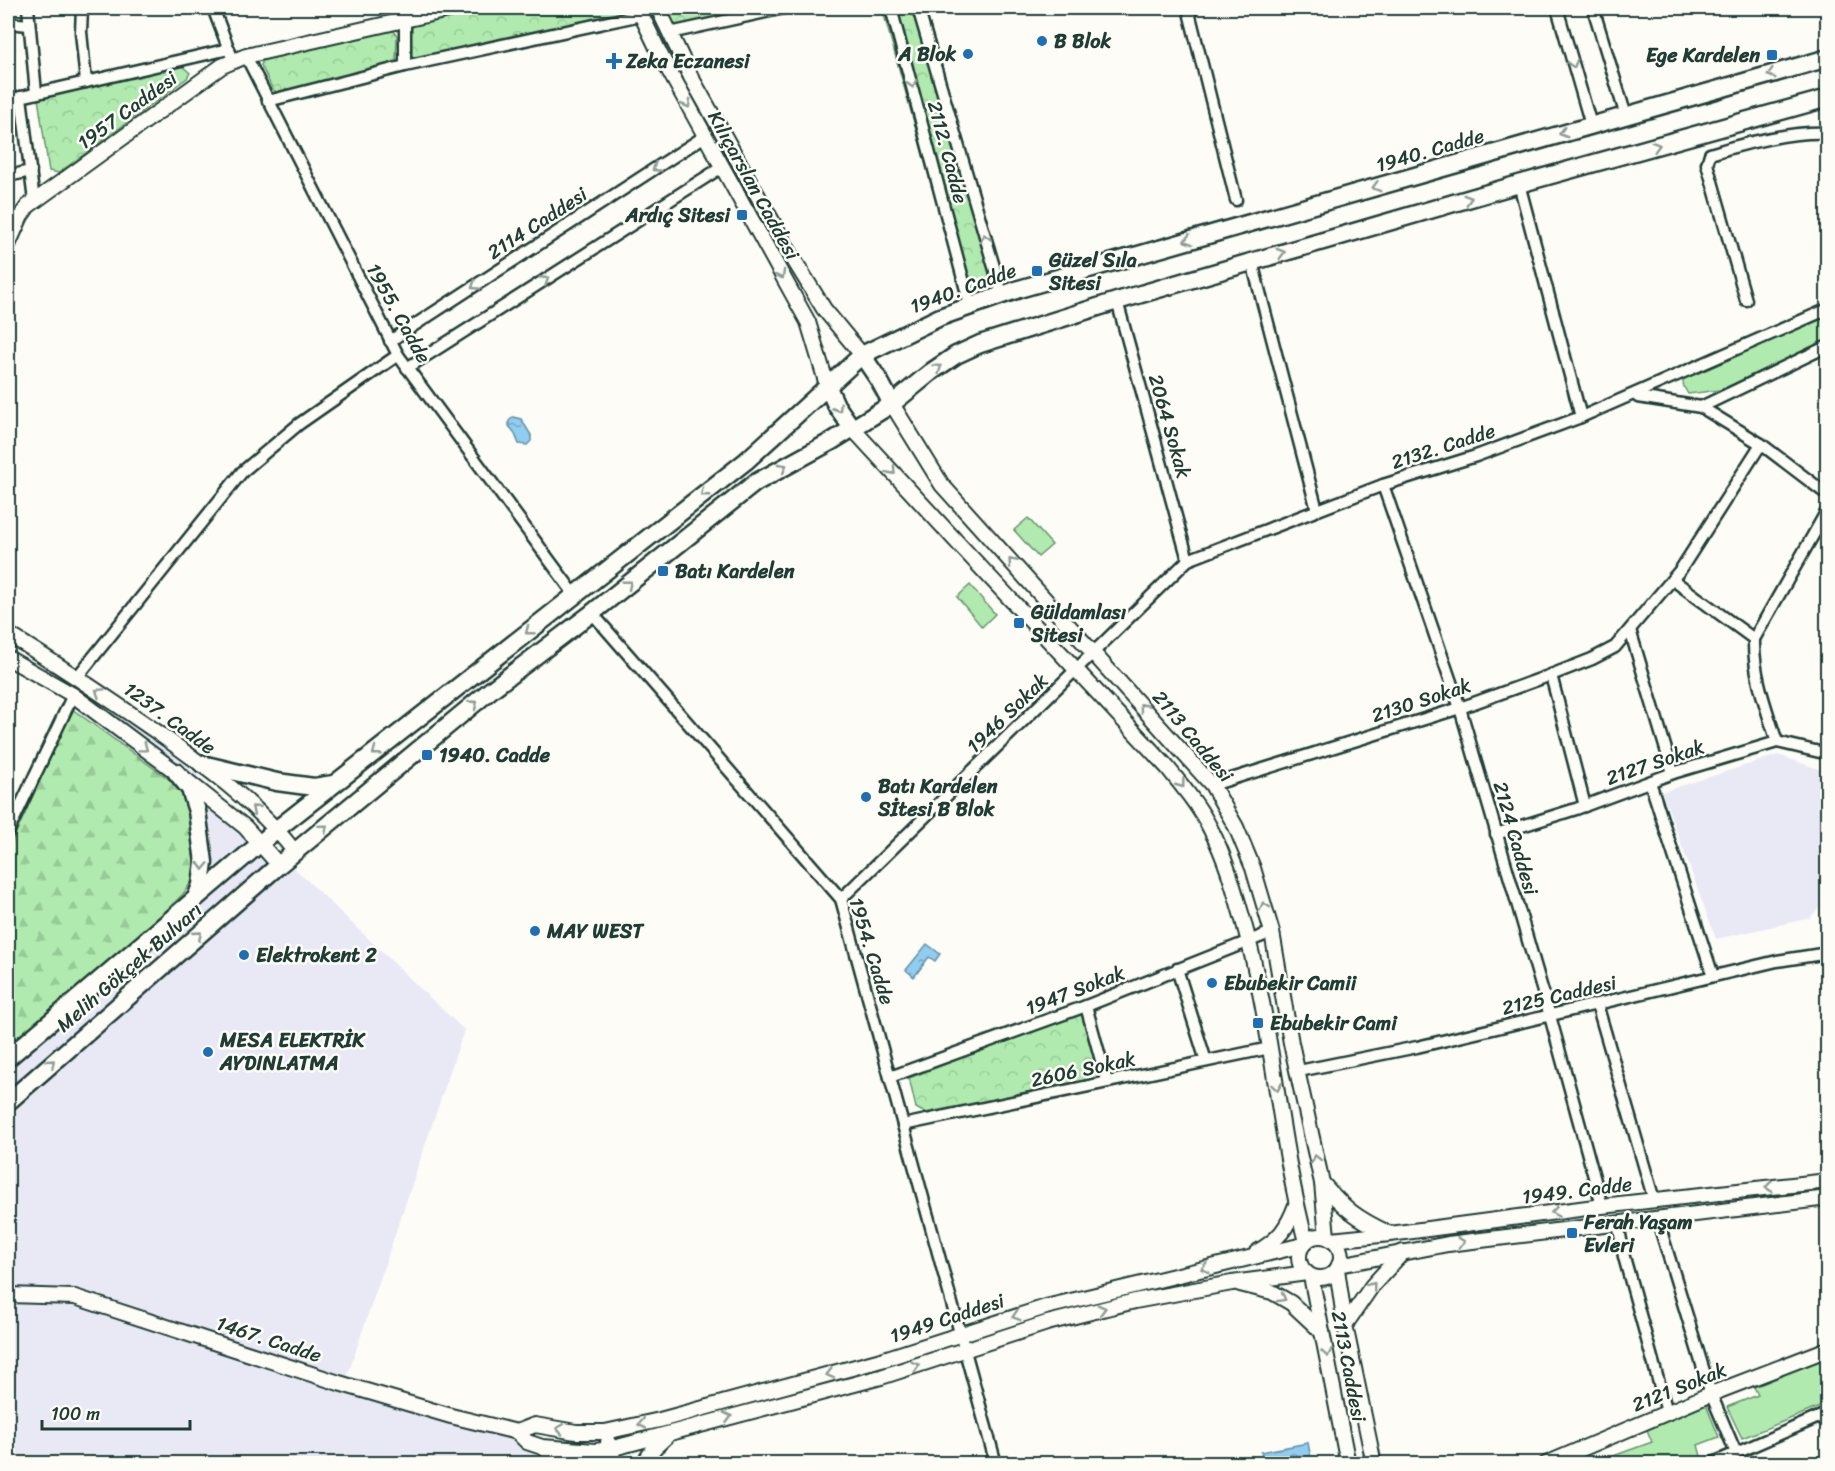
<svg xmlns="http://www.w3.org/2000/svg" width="1835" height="1471" font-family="Sriracha,sans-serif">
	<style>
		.built { fill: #e9e9f5 }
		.grass { fill: #b0eaae; stroke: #689471; stroke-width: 1.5 }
		.forest { fill: url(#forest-firs); stroke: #689471; stroke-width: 1.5 }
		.park { fill: url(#park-crowns); stroke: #689471; stroke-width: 1.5 }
		.water { fill: url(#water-ripples); stroke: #6393a5; stroke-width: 1.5 }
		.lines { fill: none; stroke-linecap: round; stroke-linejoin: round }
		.street-casing { stroke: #1f3d34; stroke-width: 15 }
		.secondary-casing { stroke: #1f3d34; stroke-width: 18 }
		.primary-casing { stroke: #1f3d34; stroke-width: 21 }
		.street { stroke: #fdfcf7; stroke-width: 10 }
		.secondary { stroke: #fdfcf7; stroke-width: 14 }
		.primary { stroke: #fdfcf7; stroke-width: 16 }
		.oneway { stroke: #8e9c96 }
		.poi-dot { fill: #1f6fb2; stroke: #fdfcf7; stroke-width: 2 }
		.labels { text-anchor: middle; stroke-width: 5; stroke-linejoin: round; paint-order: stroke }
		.poi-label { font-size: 20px; font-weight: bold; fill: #1f3d34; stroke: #fdfcf7; text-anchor: start }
		.street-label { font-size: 20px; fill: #1f3d34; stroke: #fdfcf7 }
	</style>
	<defs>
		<pattern id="forest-firs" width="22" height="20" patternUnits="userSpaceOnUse" patternTransform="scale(1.5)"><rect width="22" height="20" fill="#b0eaae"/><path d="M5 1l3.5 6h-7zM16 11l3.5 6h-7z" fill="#97ca96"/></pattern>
		<pattern id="park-crowns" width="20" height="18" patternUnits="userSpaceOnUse" patternTransform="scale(1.5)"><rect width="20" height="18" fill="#b0eaae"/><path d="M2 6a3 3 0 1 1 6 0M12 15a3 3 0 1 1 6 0" fill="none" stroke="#97ca96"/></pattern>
		<pattern id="water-ripples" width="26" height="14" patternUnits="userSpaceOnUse" patternTransform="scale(1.5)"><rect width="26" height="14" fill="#91ccf1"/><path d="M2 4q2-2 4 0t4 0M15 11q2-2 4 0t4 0" fill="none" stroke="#76a7c4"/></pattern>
	</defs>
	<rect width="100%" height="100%" fill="#fdfcf7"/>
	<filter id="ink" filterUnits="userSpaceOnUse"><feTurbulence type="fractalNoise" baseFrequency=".0167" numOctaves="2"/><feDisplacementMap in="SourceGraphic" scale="12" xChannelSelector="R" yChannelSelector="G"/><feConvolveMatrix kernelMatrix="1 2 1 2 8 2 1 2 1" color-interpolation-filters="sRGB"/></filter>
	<g filter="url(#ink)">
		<g class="built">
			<path d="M 93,676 L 464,1030 L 347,1377 L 591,1455 L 595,1463 L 8,1464 L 8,864 Z"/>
			<path d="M 1778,755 L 1827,772 L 1827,898 L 1810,918 L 1716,939 L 1662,792 Z"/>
		</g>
		<g class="grass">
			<path d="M 1827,317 L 1827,342 L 1727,389 L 1688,394 L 1684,387 L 1682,377 Z"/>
			<path d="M 1028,518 L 1052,545 L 1038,557 L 1014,530 Z"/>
			<path d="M 970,585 L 995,614 L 982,627 L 957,597 Z"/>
			<path d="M 1827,1358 L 1827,1404 L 1742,1438 L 1727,1407 L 1758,1395 L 1754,1387 Z"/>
			<path d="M 1706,1405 L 1719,1437 L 1698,1445 L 1701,1456 L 1685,1463 L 1594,1463 L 1652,1442 L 1647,1430 Z"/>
		</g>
		<path class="forest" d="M 72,709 L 177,785 L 189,800 L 195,877 L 183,894 L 166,911 L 8,1053 L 8,851 Z"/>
		<g class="park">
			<path d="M 487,8 L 629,8 L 630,10 L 414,62 L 410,58 L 411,28 L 414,24 Z"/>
			<path d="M 664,8 L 777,8 L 676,31 Z"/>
			<path d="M 882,8 L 925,8 L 1005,288 L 964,301 Z"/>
			<path d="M 393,29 L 397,36 L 396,62 L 389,67 L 277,92 L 273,90 L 261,65 L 263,60 Z"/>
			<path d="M 181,65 L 190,73 L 187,78 L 59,173 L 49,171 L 38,98 L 44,94 Z"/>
			<path d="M 1082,1012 L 1101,1077 L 925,1113 L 916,1108 L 909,1078 Z"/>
		</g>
		<g class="water">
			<path d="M 513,417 L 521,419 L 531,435 L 531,441 L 527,445 L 519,444 L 514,432 L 509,426 L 509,421 Z"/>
			<path d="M 927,944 L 940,954 L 935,961 L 929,957 L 914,977 L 906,970 Z"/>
			<path d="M 1308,1443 L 1312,1463 L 1263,1463 L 1261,1452 Z"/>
		</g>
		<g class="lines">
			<defs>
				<g id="street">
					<path d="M 28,8 L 36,93"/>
					<path d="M 82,8 L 81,32 L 86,82"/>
					<path d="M 213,8 L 231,55"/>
					<path d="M 891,8 L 970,305"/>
					<path d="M 918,8 L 1002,294"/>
					<path d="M 1188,8 L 1236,200"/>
					<path d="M 1557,8 L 1591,125"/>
					<path d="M 1593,8 L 1626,116"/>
					<path d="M 405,19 L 405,66"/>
					<path d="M 8,23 L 29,25"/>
					<path d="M 670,33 L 784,8"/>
					<path d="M 246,56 L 398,355 L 575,595"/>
					<path d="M 21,97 L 34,201"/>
					<path d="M 8,100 L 229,49"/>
					<path d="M 268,101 L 405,66 L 641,15"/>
					<path d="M 8,176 L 31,171"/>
					<path d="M 1519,184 L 1581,417"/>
					<path d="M 1252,262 L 1317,510"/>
					<path d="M 1746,300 L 1707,164 L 1710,154 C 1745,143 1790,131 1828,133"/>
					<path d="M 1117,301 L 1188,560"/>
					<path d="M 390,341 L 705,136"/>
					<path d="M 407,368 L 722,167"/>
					<path d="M 1636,395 L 1638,397 L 1701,407 L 1761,444 L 1828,495"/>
					<path d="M 1701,407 L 1828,346"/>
					<path d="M 1383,485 L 1460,708 L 1550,1016 L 1602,1206"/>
					<path d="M 1673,580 L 1754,639"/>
					<path d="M 592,613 L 841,899 L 996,1464"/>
					<path d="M 1630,630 L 1673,773"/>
					<path d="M 1551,675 L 1585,806"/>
					<path d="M 78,676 L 242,472 L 299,424 L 398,355"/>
					<path d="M 1777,742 C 1766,708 1753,674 1754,639 L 1828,509"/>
					<path d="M 1650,782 L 1713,976"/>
					<path d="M 1212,785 L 1460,708 L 1551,675 L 1592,659 L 1615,647 L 1681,569 L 1761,444"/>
					<path d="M 8,832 L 73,695"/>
					<path d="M 1496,834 L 1576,809 L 1673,773 L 1777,742 L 1828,754"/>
					<path d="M 841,899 L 1188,560 L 1383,485 L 1476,456 L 1581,417 L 1828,309"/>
					<path d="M 1177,969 L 1206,1061"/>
					<path d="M 1597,1004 L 1654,1200"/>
					<path d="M 1086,1006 L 1107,1082"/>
					<path d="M 1299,1071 L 1417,1047 L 1777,961 L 1828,953"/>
					<path d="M 890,1077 L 1086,1006 L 1272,932"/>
					<path d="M 903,1125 L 1270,1048"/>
					<path d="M 1657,1218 L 1711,1394 L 1736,1453"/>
					<path d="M 1618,1223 L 1624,1257 L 1667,1412"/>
					<path d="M 1711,1464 L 1828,1413"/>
				</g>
				<g id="secondary">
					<path d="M 638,8 L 661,56 L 808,322 L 827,385"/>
					<path d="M 658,8 L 691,77 L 794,260 L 824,309 L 862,355"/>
					<path d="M 8,245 L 21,216 L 28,206 L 222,66 L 246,56 L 457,8"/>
					<path d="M 892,404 L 942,485 L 1212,785 L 1236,827 L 1253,868 L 1272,932 L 1291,1043 L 1322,1183 L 1327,1237"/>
					<path d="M 852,428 L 957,542 L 1167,767 C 1183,787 1200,807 1211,830 C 1226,859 1234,889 1243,920 C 1273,1026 1278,1136 1306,1242"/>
					<path d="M 8,634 C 59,665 108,698 157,732 C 206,767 258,804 295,852"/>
					<path d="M 8,658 L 73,695 L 176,772 L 245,827 L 279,865"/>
					<path d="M 1322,1183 C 1345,1209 1356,1218 1388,1233"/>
					<circle cx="1320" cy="1257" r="21"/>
					<path d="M 1331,1240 L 1390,1234 L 1602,1206 L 1828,1181"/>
					<path d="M 1257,1252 C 1279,1239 1287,1229 1296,1205"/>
					<path d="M 1339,1265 L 1448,1244 L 1828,1198"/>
					<path d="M 1337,1269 L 1345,1325 L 1374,1464"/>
					<path d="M 1311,1276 L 1348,1464"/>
					<path d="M 1240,1284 L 1272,1292 L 1291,1303 L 1322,1332"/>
					<path d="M 8,1295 L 75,1297 L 339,1383 L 451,1416 L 517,1432 L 527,1442 L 542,1447 L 595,1451 L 610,1449 L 881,1377 L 1047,1323 L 1135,1301 L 1232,1283 L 1307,1273"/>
					<path d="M 1345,1325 L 1372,1286 L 1403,1252"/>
					<path d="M 517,1432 L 535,1425 L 576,1432 L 605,1432 L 660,1420 L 881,1360 L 1046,1307 L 1303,1245"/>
					<path d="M 608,1442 L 615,1464"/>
					<path d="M 546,1450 L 573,1464"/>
					<path d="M 643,1464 L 655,1447 L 667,1436"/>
					<path d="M 1546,1464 L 1711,1394 L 1828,1349"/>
				</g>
				<g id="primary">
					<path d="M 862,355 L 879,380 L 892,404"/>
					<path d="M 827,385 L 836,405 L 852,428"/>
					<path d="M 202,764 L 277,782 L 314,787 L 333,784"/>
					<path d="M 176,772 L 190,789 L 197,811 L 204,862 L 201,885 L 196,898"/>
					<path d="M 8,1058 L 277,829 L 746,461 L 862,355 L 940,317 L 1019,289 L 1828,58"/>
					<path d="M 8,1102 L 279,865 L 492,689 L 592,613 L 755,483 L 832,441 L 892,404 L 931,372 L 956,355 L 980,344 L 1117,301 L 1519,184 L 1828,98"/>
				</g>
			</defs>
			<use href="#street" class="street-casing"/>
			<use href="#secondary" class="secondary-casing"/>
			<use href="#primary" class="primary-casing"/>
			<use href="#street" class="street"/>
			<use href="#secondary" class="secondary"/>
			<use href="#primary" class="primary"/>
		</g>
		<defs><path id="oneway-chevron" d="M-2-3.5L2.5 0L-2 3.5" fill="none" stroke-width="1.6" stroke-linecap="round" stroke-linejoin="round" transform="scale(1.5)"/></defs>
		<g class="oneway">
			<use href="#oneway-chevron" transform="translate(1573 64) rotate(74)"/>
			<use href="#oneway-chevron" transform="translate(1771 74) rotate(164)"/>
			<use href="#oneway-chevron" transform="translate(912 84) rotate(75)"/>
			<use href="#oneway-chevron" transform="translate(687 104) rotate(61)"/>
			<use href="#oneway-chevron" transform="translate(1563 133) rotate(164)"/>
			<use href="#oneway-chevron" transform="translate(1656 146) rotate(-16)"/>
			<use href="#oneway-chevron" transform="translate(656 168) rotate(147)"/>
			<use href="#oneway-chevron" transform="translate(1376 187) rotate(164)"/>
			<use href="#oneway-chevron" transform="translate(1468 199) rotate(-16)"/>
			<use href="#oneway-chevron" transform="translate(985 238) rotate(-106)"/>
			<use href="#oneway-chevron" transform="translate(1188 240) rotate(164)"/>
			<use href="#oneway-chevron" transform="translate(1281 253) rotate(-16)"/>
			<use href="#oneway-chevron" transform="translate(781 275) rotate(61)"/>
			<use href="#oneway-chevron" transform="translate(545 280) rotate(-33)"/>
			<use href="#oneway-chevron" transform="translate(475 286) rotate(147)"/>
			<use href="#oneway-chevron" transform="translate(938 368) rotate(-35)"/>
			<use href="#oneway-chevron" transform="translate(838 408) rotate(58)"/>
			<use href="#oneway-chevron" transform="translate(783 467) rotate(-31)"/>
			<use href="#oneway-chevron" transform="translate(892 471) rotate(48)"/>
			<use href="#oneway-chevron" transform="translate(704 493) rotate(142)"/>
			<use href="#oneway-chevron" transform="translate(1012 562) rotate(-132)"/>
			<use href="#oneway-chevron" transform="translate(628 584) rotate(-39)"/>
			<use href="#oneway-chevron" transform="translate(529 631) rotate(142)"/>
			<use href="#oneway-chevron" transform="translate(99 692) rotate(-145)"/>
			<use href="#oneway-chevron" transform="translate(474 704) rotate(-39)"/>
			<use href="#oneway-chevron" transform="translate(1143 707) rotate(-132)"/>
			<use href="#oneway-chevron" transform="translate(144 748) rotate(37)"/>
			<use href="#oneway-chevron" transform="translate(376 752) rotate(142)"/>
			<use href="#oneway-chevron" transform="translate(1181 784) rotate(53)"/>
			<use href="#oneway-chevron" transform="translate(255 809) rotate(-139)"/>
			<use href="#oneway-chevron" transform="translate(324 828) rotate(-40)"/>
			<use href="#oneway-chevron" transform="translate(203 866) rotate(92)"/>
			<use href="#oneway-chevron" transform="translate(1264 906) rotate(-107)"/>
			<use href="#oneway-chevron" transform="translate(198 935) rotate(-41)"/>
			<use href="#oneway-chevron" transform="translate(51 1063) rotate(-42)"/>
			<use href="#oneway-chevron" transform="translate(1277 1087) rotate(81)"/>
			<use href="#oneway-chevron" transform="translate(1316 1159) rotate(-103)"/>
			<use href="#oneway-chevron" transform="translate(1769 1187) rotate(174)"/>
			<use href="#oneway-chevron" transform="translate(1555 1212) rotate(172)"/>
			<use href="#oneway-chevron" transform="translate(1461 1242) rotate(-7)"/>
			<use href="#oneway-chevron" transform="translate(1205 1268) rotate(167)"/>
			<use href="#oneway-chevron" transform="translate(1372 1286) rotate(-51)"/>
			<use href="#oneway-chevron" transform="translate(1282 1298) rotate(29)"/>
			<use href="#oneway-chevron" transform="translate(1102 1309) rotate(-14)"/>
			<use href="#oneway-chevron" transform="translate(1016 1316) rotate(163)"/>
			<use href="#oneway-chevron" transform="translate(1327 1353) rotate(79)"/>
			<use href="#oneway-chevron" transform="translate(916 1366) rotate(-17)"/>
			<use href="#oneway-chevron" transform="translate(830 1374) rotate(165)"/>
			<use href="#oneway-chevron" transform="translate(728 1417) rotate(-15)"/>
			<use href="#oneway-chevron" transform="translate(642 1424) rotate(168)"/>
			<use href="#oneway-chevron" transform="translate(560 1429) rotate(-171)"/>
		</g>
	</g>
	<g class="poi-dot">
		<circle cx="1042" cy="41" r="6"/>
		<circle cx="968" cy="54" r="6"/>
		<rect x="1766" y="49" width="12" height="12" rx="3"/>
		<path d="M611 52h6v6h6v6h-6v6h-6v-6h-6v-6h6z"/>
		<rect x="736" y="209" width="12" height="12" rx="3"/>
		<rect x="1031" y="265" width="12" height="12" rx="3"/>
		<rect x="657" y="565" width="12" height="12" rx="3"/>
		<rect x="1013" y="617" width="12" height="12" rx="3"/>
		<rect x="421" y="749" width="12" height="12" rx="3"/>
		<circle cx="866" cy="797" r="6"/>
		<circle cx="535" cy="931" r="6"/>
		<circle cx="244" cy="955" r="6"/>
		<circle cx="1212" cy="983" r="6"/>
		<rect x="1252" y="1017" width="12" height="12" rx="3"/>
		<circle cx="208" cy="1052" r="6"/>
		<rect x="1566" y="1227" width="12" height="12" rx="3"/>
	</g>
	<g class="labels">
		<g class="poi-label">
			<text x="1054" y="48">B Blok</text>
			<text x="956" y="61" text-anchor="end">A Blok</text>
			<text x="1760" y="62" text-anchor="end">Ege Kardelen</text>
			<text x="626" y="68">Zeka Eczanesi</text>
			<text x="730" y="222" text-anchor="end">Ardıç Sitesi</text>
			<text x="1049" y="267">Güzel Sıla<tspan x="1049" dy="23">Sitesi</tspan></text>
			<text x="675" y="578">Batı Kardelen</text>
			<text x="1031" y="619">Güldamlası<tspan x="1031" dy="23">Sitesi</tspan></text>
			<text x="439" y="762">1940. Cadde</text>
			<text x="878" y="793">Batı Kardelen<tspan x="878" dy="23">Sİtesi B Blok</tspan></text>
			<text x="547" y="938">MAY WEST</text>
			<text x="256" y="962">Elektrokent 2</text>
			<text x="1224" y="990">Ebubekir Camii</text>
			<text x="1270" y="1030">Ebubekir Cami</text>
			<text x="220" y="1047">MESA ELEKTRİK<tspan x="220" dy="23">AYDINLATMA</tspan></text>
			<text x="1584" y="1229">Ferah Yaşam<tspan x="1584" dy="23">Evleri</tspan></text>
		</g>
		<g class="street-label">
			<text transform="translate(127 110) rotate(-36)" y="7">1957 Caddesi</text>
			<text transform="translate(1430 150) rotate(-16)" y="7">1940. Cadde</text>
			<text transform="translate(948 152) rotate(75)" y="7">2112. Cadde</text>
			<text transform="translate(754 185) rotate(61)" y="7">Kılıçarslan Caddesi</text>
			<text transform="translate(537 223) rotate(-33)" y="7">2114 Caddesi</text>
			<text transform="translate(963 288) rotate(-20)" y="7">1940. Cadde</text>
			<text transform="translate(399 313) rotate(61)" y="7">1955. Cadde</text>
			<text transform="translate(1170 426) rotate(74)" y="7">2064 Sokak</text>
			<text transform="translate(1443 446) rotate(-18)" y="7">2132. Cadde</text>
			<text transform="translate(1421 700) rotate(-18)" y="7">2130 Sokak</text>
			<text transform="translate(1007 713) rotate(-44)" y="7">1946 Sokak</text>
			<text transform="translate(170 718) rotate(36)" y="7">1237. Cadde</text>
			<text transform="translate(1193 736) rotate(50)" y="7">2113 Caddesi</text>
			<text transform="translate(1655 762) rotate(-19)" y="7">2127 Sokak</text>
			<text transform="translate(1516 838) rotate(74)" y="7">2124 Caddesi</text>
			<text transform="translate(872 951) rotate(73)" y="7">1954. Cadde</text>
			<text transform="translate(129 967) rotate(-41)" y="7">Melih Gökçek Bulvarı</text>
			<text transform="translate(1075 990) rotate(-21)" y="7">1947 Sokak</text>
			<text transform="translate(1559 995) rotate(-13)" y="7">2125 Caddesi</text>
			<text transform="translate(1083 1069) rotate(-12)" y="7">2606 Sokak</text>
			<text transform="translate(1577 1190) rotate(-7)" y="7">1949. Cadde</text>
			<text transform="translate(947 1318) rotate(-18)" y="7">1949 Caddesi</text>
			<text transform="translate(269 1339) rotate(18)" y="7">1467. Cadde</text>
			<text transform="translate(1349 1366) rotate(79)" y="7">2113 Caddesi</text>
			<text transform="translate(1679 1387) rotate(-22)" y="7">2121 Sokak</text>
		</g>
	</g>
	<rect width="1835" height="1471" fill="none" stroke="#fdfcf7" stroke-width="30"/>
	<rect x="15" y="15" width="1805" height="1441" fill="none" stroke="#1f3d34" stroke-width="2" filter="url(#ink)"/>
	<path d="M42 1420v9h148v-9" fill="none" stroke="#1f3d34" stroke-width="3"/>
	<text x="51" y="1420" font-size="18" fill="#1f3d34" stroke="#fdfcf7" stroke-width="4.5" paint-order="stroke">100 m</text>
</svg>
